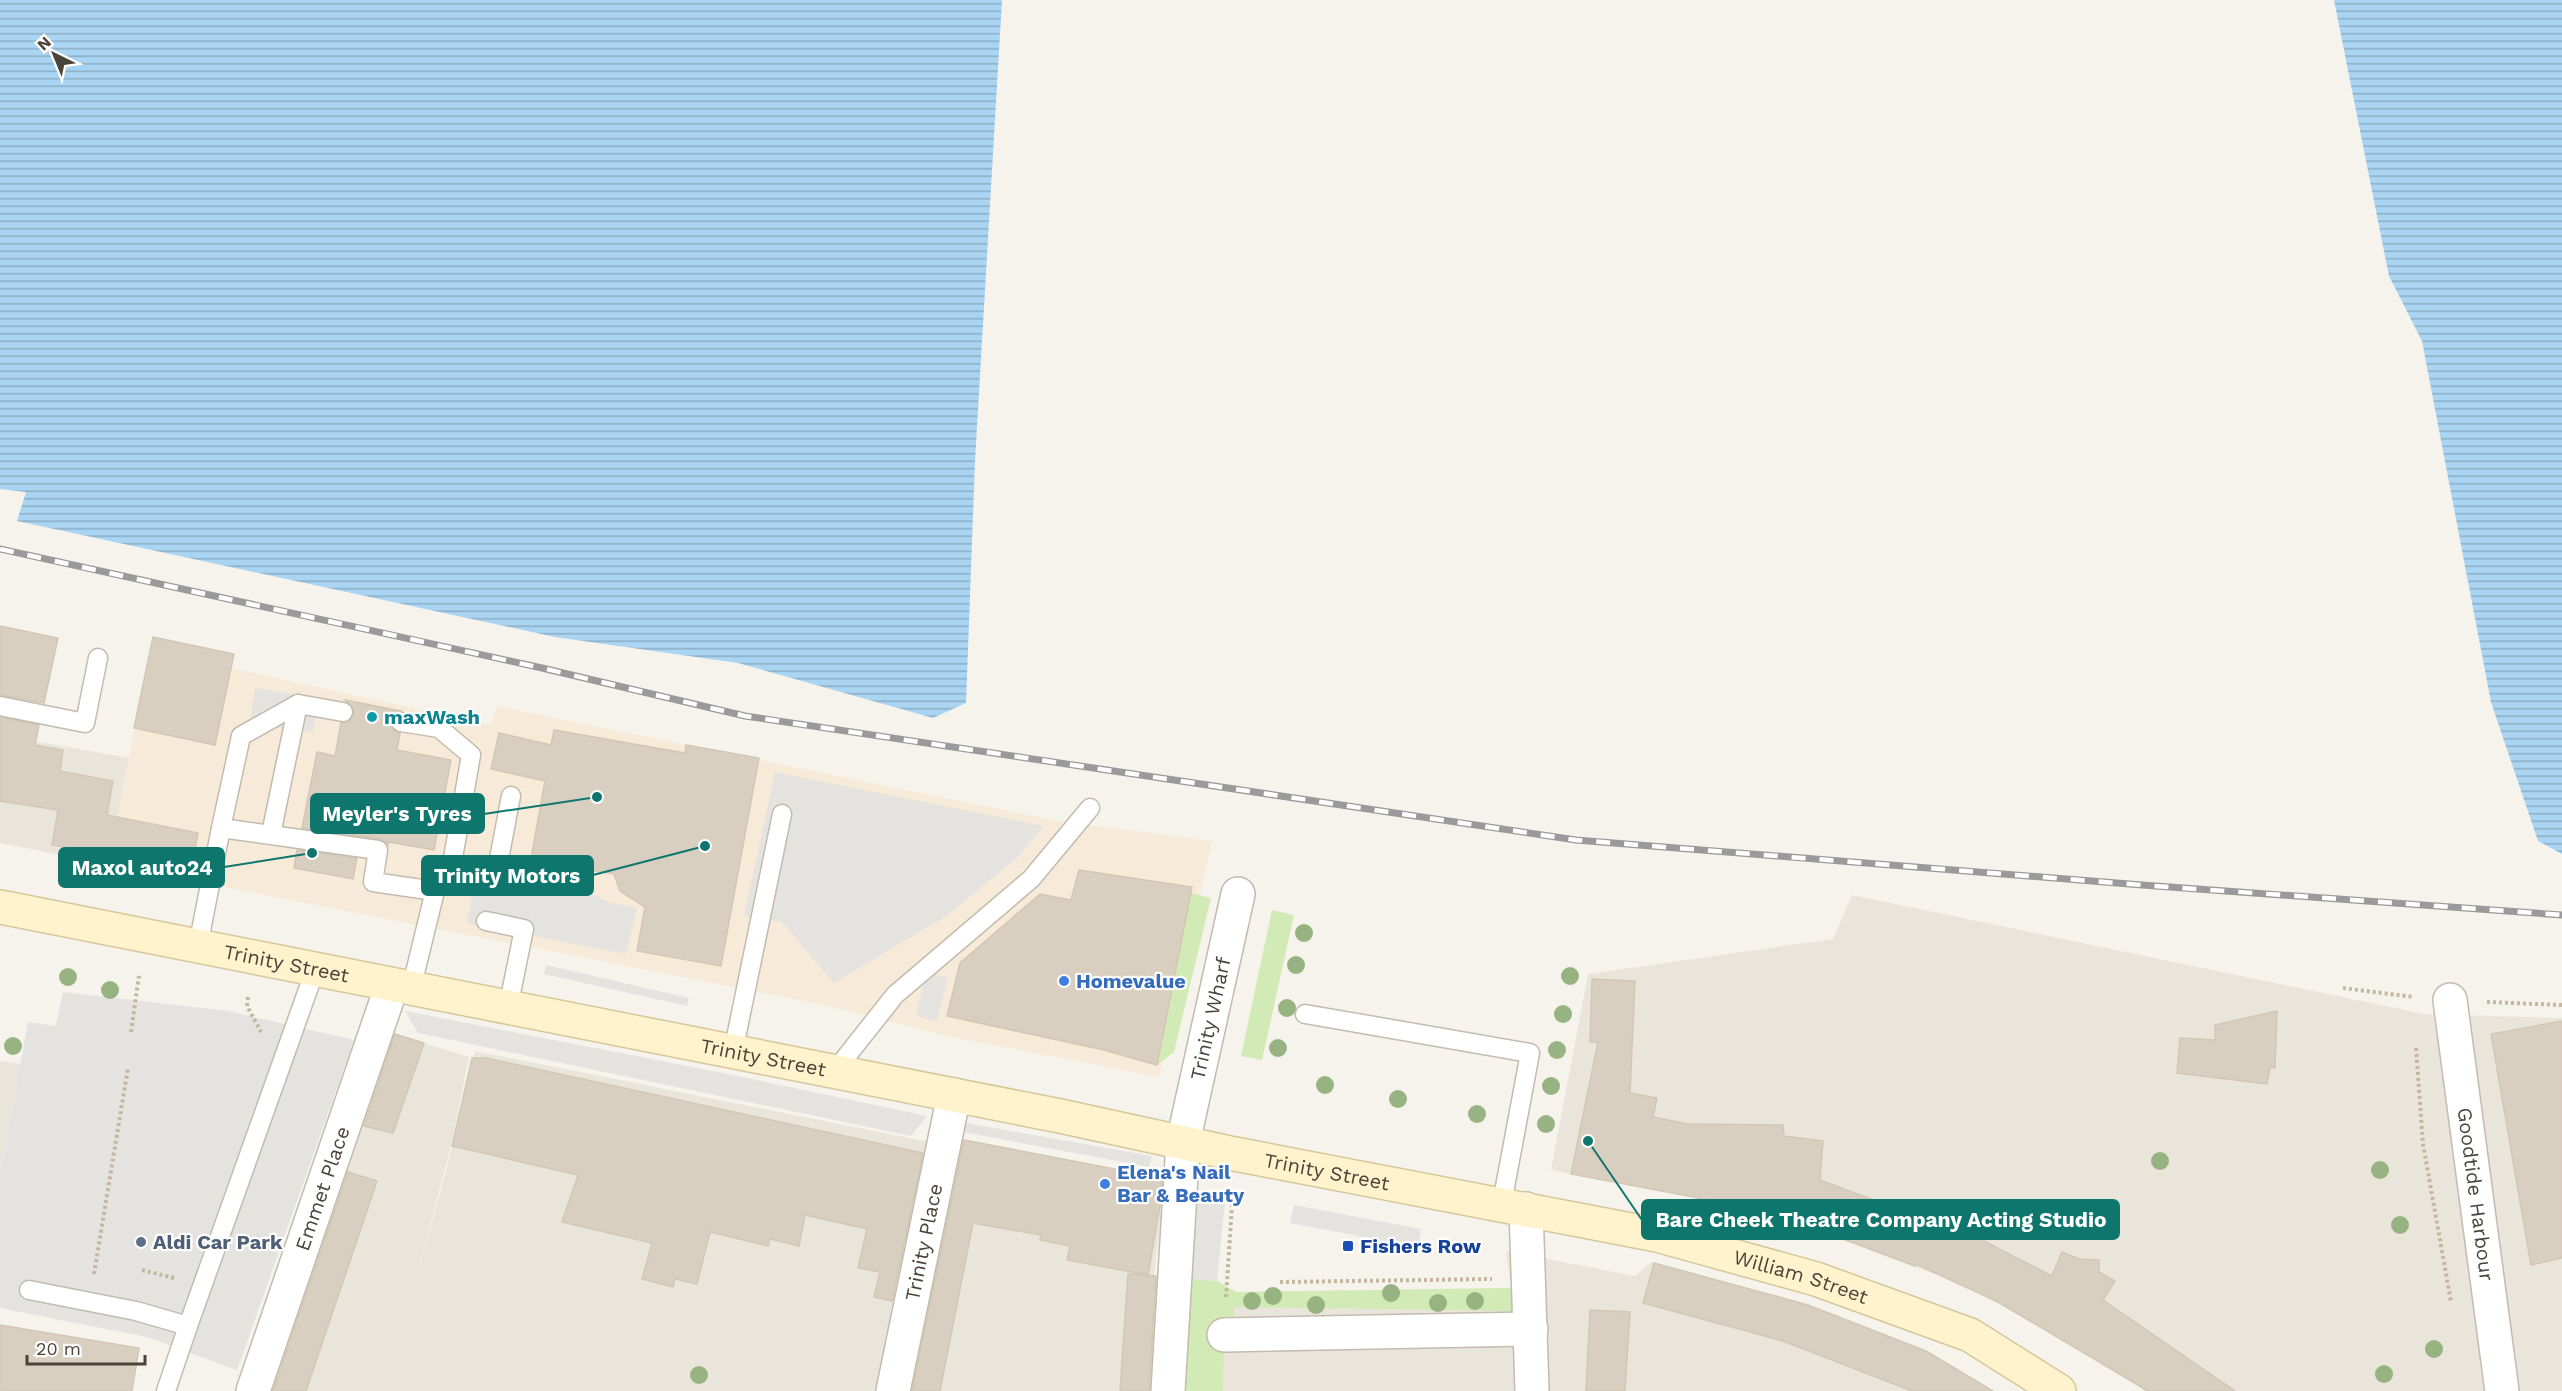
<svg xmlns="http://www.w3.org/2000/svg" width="2562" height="1391" font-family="'Work Sans',sans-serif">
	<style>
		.residential { fill: #eae5da }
		.commercial { fill: #f7ead8 }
		.grass { fill: #d2eab5 }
		.parking { fill: #e5e3e0 }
		.water { fill: url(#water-rules) }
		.building { fill: #d8cfc1; stroke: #d3c7b4; stroke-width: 1.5 }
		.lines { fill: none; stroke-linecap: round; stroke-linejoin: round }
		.service-casing { stroke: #c2bbae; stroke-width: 21 }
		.minor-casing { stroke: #c2bbae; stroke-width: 36 }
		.secondary-casing { stroke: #d6c79b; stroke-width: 36 }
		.path { stroke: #c4b79f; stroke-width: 4; stroke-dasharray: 3 3; stroke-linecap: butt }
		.service { stroke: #fff; stroke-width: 18 }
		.minor { stroke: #fff; stroke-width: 33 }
		.secondary { stroke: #fff3cd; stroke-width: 33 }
		.rail-casing { stroke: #9a9a9a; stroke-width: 7 }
		.rail { stroke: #fff; stroke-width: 4.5; stroke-dasharray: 14; stroke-linecap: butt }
		.tree { fill: #97b381 }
		.culture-dot { fill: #0f9aa8; stroke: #fff; stroke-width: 2 }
		.shop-dot { fill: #3f7fe0; stroke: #fff; stroke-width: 2 }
		.service-dot { fill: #5c6f8a; stroke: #fff; stroke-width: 2 }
		.transit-dot { fill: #1a4fb4; stroke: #fff; stroke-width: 2 }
		.labels { text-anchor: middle; stroke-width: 4.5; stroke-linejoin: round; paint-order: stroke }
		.culture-label { font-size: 20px; font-weight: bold; fill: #0d838f; stroke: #fff; text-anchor: start }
		.street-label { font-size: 20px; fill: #4b4439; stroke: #fff }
		.shop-label { font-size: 20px; font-weight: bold; fill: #366cbe; stroke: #fff; text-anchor: start }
		.service-label { font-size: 20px; font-weight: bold; fill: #4e5e75; stroke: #fff; text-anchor: start }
		.transit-label { font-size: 20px; font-weight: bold; fill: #164399; stroke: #fff; text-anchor: start }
		.leader { fill: none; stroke: #0f766e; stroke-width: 2 }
		.callout-dot { fill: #0f766e; stroke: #fff; stroke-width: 2 }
		.callout { fill: #0f766e; stroke: #0f766e; stroke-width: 2 }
		.callout-label { font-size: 21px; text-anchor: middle; font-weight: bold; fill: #fff }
	</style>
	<defs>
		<pattern id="water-rules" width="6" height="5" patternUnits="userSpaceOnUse" patternTransform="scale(1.5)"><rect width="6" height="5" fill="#a9d4f2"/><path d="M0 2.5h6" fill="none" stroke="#8caec5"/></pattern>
	</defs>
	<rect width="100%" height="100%" fill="#f6f3ec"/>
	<g class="residential">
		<path d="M 0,735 L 129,758 L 108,864 L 0,843 Z"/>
		<path d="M 1852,895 L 2424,1014 L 2562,1018 L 2562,1391 L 2144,1391 L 2121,1373 L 1971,1288 L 1803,1224 L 1681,1195 L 1551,1170 L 1588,974 L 1833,939 Z"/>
		<path d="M 385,1031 L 469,1057 L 451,1145 L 416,1280 L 447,1167 L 475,1051 L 939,1144 L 879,1391 L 235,1391 L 366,1034 Z"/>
		<path d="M 0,1061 L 21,1064 L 0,1177 Z"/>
		<path d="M 952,1138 L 1166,1178 L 1154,1275 L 1168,1276 L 1161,1391 L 888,1391 Z"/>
		<path d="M 1506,1251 L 1635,1276 L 1652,1262 L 1797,1302 L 1931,1354 L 1993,1391 L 1174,1391 L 1217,1281 L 1236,1292 L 1511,1288 Z"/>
	</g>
	<path class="commercial" d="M 153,637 L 234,654 L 231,668 L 492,725 L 497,706 L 1057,821 L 1212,841 L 1159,1077 L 946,1036 L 824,1005 L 108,864 Z"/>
	<g class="grass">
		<path d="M 1191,893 L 1211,898 L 1174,1052 L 1157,1065 Z"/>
		<path d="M 1272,910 L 1294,915 L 1262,1060 L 1241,1056 Z"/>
		<path d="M 1181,1278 L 1217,1281 L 1236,1292 L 1512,1288 L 1512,1311 L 1234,1307 L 1234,1329 L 1224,1347 L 1223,1391 L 1174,1391 Z"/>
	</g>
	<g class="parking">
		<path d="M 255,688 L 318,698 L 313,732 L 250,724 Z"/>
		<path d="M 775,772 L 1044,826 L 1018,857 L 945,917 L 834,983 L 782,922 L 744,915 Z"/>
		<path d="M 479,854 L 519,860 L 611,903 L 637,908 L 626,954 L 467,923 Z"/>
		<path d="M 546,965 L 689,998 L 687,1006 L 544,974 Z"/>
		<path d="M 926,972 L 948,978 L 937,1021 L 916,1016 Z"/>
		<path d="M 63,992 L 228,1011 L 354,1040 L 237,1370 L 147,1337 L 0,1308 L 0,1177 L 28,1022 L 56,1026 Z"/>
		<path d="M 405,1011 L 728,1074 L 927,1116 L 911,1136 L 418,1033 Z"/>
		<path d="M 966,1123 L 1152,1156 L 1149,1167 L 963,1132 Z"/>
		<path d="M 1189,1198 L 1225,1202 L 1217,1281 L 1181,1278 Z"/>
		<path d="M 1294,1205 L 1421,1229 L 1418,1247 L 1290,1223 Z"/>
	</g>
	<g class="water">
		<path d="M 0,0 L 1002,0 L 975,461 L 966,703 L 933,718 L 738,663 L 555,637 L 17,521 L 26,492 L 0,489 Z"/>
		<path d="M 2334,0 L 2562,0 L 2562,854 L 2538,841 L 2491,702 L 2422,341 L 2389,276 Z"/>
	</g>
	<g class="building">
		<path d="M 0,626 L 58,638 L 44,703 L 0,695 Z"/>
		<path d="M 153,637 L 234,654 L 215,745 L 134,728 Z"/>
		<path d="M 345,700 L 401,711 L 393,715 L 390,721 L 394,730 L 400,733 L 397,750 L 451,760 L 434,850 L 388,842 L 388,845 L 380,839 L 302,828 L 317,752 L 335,756 L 341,723 L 347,722 L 354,715 L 353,708 Z"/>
		<path d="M 0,717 L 39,725 L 35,745 L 63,750 L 60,771 L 113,781 L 107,815 L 198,833 L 189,880 L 72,856 L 74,849 L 52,845 L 58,810 L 0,801 Z"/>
		<path d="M 554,730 L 685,753 L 686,745 L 759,758 L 721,966 L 637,951 L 645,907 L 620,891 L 614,874 L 531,859 L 545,781 L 491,769 L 499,733 L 551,745 Z"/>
		<path d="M 297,850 L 357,858 L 353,879 L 294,868 Z"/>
		<path d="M 1079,870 L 1192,887 L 1157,1065 L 1104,1050 L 947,1016 L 960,963 L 1040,894 L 1071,900 Z"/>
		<path d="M 1592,979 L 1635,981 L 1630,1093 L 1657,1098 L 1653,1117 L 1687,1124 L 1783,1125 L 1784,1136 L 1823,1141 L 1820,1180 L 1984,1241 L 2052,1276 L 2062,1252 L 2079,1259 L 2099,1260 L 2099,1272 L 2115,1281 L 2103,1300 L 2235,1391 L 2148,1391 L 1998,1302 L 1916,1264 L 1915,1266 L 1803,1224 L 1770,1215 L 1720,1202 L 1571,1174 L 1598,1042 L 1590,1042 Z"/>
		<path d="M 2277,1011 L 2275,1068 L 2270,1067 L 2267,1084 L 2177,1073 L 2180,1038 L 2215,1040 L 2215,1025 Z"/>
		<path d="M 2562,1021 L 2562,1258 L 2531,1265 L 2491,1034 Z"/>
		<path d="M 395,1034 L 424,1043 L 393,1133 L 364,1126 Z"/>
		<path d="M 472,1058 L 486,1058 L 923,1153 L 892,1301 L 874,1297 L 880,1272 L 858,1268 L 867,1229 L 805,1215 L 799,1246 L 770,1239 L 768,1246 L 710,1232 L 697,1284 L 675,1279 L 673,1287 L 642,1279 L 652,1243 L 562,1222 L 578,1175 L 452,1146 Z"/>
		<path d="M 964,1140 L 1162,1178 L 1160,1206 L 1148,1275 L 1067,1260 L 1070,1246 L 1040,1240 L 1041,1235 L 973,1223 L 940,1391 L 912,1391 Z"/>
		<path d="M 348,1172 L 377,1181 L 306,1391 L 273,1391 Z"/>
		<path d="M 1654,1263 L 1808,1305 L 1926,1351 L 1993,1391 L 1912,1391 L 1783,1341 L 1643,1303 Z"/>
		<path d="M 1128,1274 L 1156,1276 L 1149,1391 L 1120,1391 Z"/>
		<path d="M 1590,1310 L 1630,1312 L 1625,1391 L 1586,1391 Z"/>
		<path d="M 0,1325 L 139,1348 L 132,1391 L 0,1391 Z"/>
	</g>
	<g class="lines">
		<defs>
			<g id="service">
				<path d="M 0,706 L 85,723 L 98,658"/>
				<path d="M 401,722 L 439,728 L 471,755 L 450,875 L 435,891"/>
				<path d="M 221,828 L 241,736 L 298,704 L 343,712"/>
				<path d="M 271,834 L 298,704"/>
				<path d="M 499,859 L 511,796"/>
				<path d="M 486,921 L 524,929 L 508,1008"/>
				<path d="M 198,946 L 221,828 L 378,850 L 373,882 L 435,891 L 411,989"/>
				<path d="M 1305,1014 L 1530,1053 L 1502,1203"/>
				<path d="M 733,1052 L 782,814"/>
				<path d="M 834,1072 L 895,995 L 1031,879 L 1090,808"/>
				<path d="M 29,1290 L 136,1311 L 188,1326 L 315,970"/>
				<path d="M 166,1391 L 188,1326"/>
			</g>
			<g id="minor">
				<path id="s1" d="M 2450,1000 L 2502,1391"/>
				<path d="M 1526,1209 L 1532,1391"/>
				<path d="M 1224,1335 L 1531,1329"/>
				<path id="s2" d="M 253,1391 L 392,985"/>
				<path id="s3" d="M 893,1391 L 954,1095"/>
				<path id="s4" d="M 1168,1391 L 1183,1142 L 1238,894"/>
			</g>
			<g id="secondary">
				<path id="s5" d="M 0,907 L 1060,1116 L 1235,1154 L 1657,1235 L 1816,1279 L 1970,1335 L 2059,1391"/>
			</g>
		</defs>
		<use href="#service" class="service-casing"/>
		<use href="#minor" class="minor-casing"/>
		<use href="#secondary" class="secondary-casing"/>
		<g class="path">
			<path d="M 2343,988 L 2414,997"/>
			<path d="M 248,997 L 247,1006 L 261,1032"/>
			<path d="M 2487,1002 L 2562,1005"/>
			<path d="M 131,1032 L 139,976"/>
			<path d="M 2416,1048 L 2423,1144 L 2451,1302"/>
			<path d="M 142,1270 L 174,1278"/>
			<path d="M 94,1274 L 128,1068"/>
			<path d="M 1280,1282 L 1492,1279"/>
			<path d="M 1226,1297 L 1233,1191"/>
		</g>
		<use href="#service" class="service"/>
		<use href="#minor" class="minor"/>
		<use href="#secondary" class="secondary"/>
		<defs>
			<path id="rail" d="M 0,549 L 542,668 L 745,716 L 1576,840 L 2142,885 L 2562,915"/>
		</defs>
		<use href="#rail" class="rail-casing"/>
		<use href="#rail" class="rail"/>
	</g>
	<g class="tree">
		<circle cx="1304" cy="933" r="9"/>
		<circle cx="1296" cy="965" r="9"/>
		<circle cx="1570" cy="976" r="9"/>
		<circle cx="68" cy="977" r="9"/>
		<circle cx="110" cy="990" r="9"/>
		<circle cx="1287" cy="1008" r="9"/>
		<circle cx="1563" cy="1014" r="9"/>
		<circle cx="13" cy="1046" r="9"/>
		<circle cx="1278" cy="1048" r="9"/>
		<circle cx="1557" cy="1050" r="9"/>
		<circle cx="1325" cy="1085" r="9"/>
		<circle cx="1551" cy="1086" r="9"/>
		<circle cx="1398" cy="1099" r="9"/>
		<circle cx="1477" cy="1114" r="9"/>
		<circle cx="1546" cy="1124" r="9"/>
		<circle cx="2160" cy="1161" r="9"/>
		<circle cx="2380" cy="1170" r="9"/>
		<circle cx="2400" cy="1225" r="9"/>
		<circle cx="1391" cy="1293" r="9"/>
		<circle cx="1273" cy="1296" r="9"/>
		<circle cx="1252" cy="1301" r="9"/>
		<circle cx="1475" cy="1301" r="9"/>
		<circle cx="1438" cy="1303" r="9"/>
		<circle cx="1316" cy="1305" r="9"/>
		<circle cx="2434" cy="1349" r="9"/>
		<circle cx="2384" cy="1374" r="9"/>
		<circle cx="699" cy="1375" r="9"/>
	</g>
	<circle class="culture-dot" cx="372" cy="717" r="6"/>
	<g class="shop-dot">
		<circle cx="1064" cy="981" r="6"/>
		<circle cx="1105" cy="1184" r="6"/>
	</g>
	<circle class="service-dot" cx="141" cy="1242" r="6"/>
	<rect class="transit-dot" x="1342" y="1240" width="12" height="12" rx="3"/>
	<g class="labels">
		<g class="culture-label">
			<text x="384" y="724">maxWash</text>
		</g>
		<g class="street-label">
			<text dy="7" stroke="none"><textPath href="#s5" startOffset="292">Trinity Street</textPath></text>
			<text dy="7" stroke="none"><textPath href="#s4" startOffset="376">Trinity Wharf</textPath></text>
			<text dy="7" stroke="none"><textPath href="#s5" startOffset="778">Trinity Street</textPath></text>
			<text dy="7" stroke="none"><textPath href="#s5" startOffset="1353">Trinity Street</textPath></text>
			<text dy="7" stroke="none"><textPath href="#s2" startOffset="214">Emmet Place</textPath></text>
			<text dy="7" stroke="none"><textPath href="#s1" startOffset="196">Goodtide Harbour</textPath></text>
			<text dy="7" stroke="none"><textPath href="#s3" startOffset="152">Trinity Place</textPath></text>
			<text dy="7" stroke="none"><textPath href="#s5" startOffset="1839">William Street</textPath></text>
		</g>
		<g class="shop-label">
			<text x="1076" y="988">Homevalue</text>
			<text x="1117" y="1179">Elena's Nail<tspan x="1117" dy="23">Bar &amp; Beauty</tspan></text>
		</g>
		<g class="service-label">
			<text x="153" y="1249">Aldi Car Park</text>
		</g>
		<g class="transit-label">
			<text x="1360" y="1253">Fishers Row</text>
		</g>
	</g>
	<path class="leader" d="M597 797L484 814M312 853L224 867M705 846L593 875M1588 1141L1642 1220"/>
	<g class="callout-dot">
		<circle cx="597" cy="797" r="6"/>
		<circle cx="312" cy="853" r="6"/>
		<circle cx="705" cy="846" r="6"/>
		<circle cx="1588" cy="1141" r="6"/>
	</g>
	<g class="callout">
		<rect x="311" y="794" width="173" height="39" rx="6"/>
		<rect x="59" y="848" width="165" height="39" rx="6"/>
		<rect x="422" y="856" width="171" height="39" rx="6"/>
		<rect x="1642" y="1200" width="477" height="39" rx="6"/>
	</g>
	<g class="callout-label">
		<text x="397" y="821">Meyler's Tyres</text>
		<text x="142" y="875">Maxol auto24</text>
		<text x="507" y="883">Trinity Motors</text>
		<text x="1881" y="1227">Bare Cheek Theatre Company Acting Studio</text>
	</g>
	<g transform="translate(54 54) rotate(317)" stroke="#ffffff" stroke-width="4.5" paint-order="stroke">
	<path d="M0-4.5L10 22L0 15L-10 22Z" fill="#4b4439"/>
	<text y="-9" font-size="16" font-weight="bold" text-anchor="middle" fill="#4b4439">N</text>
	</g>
	<path d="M27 1355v9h118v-9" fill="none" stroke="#4b4439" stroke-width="3"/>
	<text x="36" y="1355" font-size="18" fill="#4b4439" stroke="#ffffff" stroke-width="4.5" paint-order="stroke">20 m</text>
</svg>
